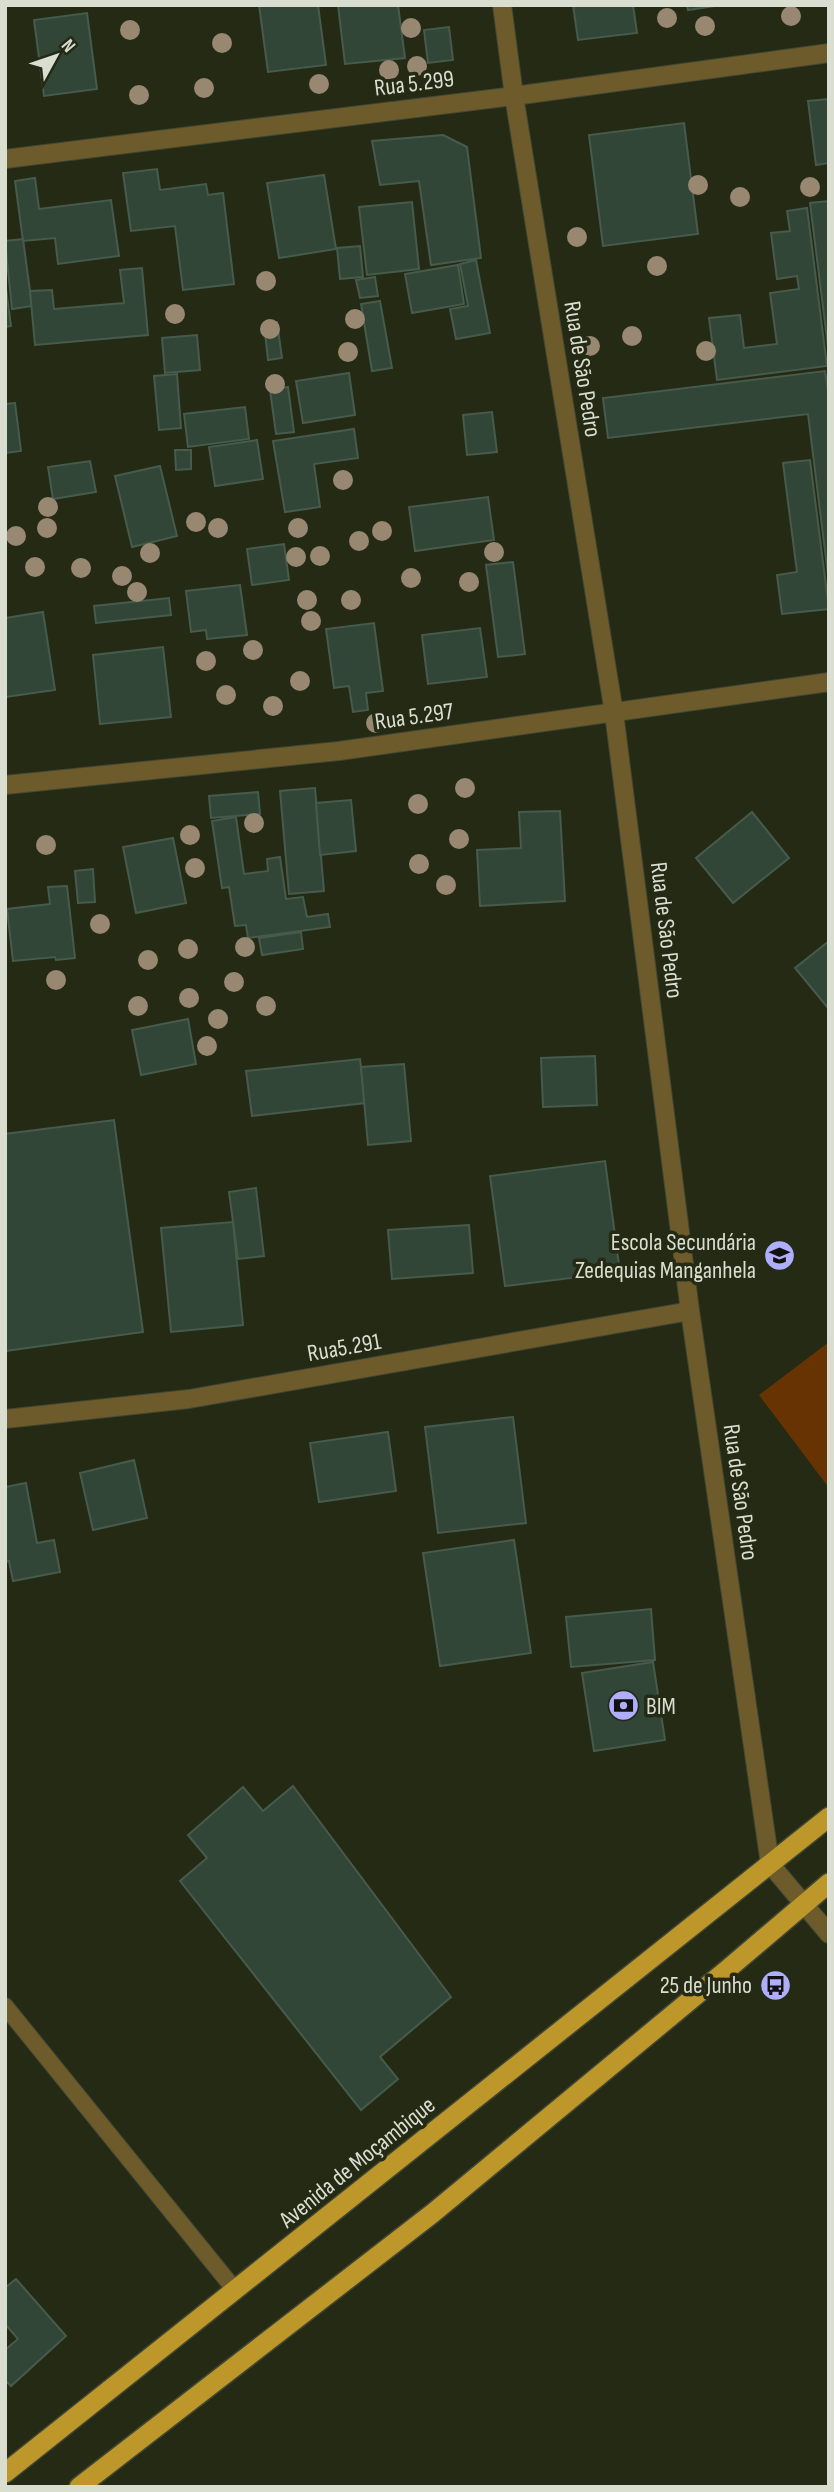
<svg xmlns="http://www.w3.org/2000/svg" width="834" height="2492" font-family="'Sofia Sans Condensed',sans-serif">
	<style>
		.green { fill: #673303 }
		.building { fill: #314637; stroke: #465b4b; stroke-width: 2 }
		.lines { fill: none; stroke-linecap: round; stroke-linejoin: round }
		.service-casing { stroke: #424733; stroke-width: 18 }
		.minor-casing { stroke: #424733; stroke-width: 20 }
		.trunk-casing { stroke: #424733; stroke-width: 22 }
		.service { stroke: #6d5b2c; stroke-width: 16 }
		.minor { stroke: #6d5b2c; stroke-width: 18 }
		.trunk { stroke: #bd972a; stroke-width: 19 }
		.tree { fill: #988872 }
		.labels { text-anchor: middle; stroke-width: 7; stroke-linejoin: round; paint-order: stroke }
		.street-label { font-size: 24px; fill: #daded1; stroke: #252a15 }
		.poi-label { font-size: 24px; fill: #daded1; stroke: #252a15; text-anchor: end }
	</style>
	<rect width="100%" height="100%" fill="#252a15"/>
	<path class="green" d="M 829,1342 L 829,1488 L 759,1395 Z"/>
	<g class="building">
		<path d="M 259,5 L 318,5 L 326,65 L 268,72 Z"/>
		<path d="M 338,5 L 398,5 L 405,58 L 345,64 Z"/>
		<path d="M 573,5 L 633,5 L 637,33 L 578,40 Z"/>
		<path d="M 687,5 L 721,5 L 688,10 Z"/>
		<path d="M 87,13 L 97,89 L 44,96 L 34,20 Z"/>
		<path d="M 449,27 L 453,60 L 428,63 L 424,30 Z"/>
		<path d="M 829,99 L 829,163 L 816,165 L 808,101 Z"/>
		<path d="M 684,123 L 698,234 L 603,246 L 589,135 Z"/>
		<path d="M 443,135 L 467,147 L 481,258 L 431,265 L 419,181 L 380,185 L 372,141 Z"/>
		<path d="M 157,169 L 160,190 L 206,184 L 208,195 L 223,193 L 234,284 L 183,290 L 175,226 L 131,231 L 123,173 Z"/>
		<path d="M 324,175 L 336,249 L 279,258 L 267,183 Z"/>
		<path d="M 35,178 L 39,209 L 111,200 L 119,256 L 58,264 L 55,238 L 23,241 L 15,181 Z"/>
		<path d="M 829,201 L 829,355 L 810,203 Z"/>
		<path d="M 412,202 L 419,269 L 367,275 L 359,207 Z"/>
		<path d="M 807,208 L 827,366 L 717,380 L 709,318 L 740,315 L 744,348 L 777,344 L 770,293 L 799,289 L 797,276 L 777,279 L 771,233 L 790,231 L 787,211 Z"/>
		<path d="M 23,239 L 32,306 L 12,309 L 5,241 Z"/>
		<path d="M 360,246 L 363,277 L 340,279 L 337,248 Z"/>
		<path d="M 476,260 L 490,333 L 456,339 L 450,309 L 468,306 L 460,264 Z"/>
		<path d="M 458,265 L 464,304 L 412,313 L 405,274 Z"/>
		<path d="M 142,268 L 148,335 L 35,345 L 30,291 L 52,290 L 54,309 L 124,303 L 120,270 Z"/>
		<path d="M 375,277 L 378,296 L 360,298 L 356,280 Z"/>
		<path d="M 5,281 L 11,326 L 5,327 Z"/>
		<path d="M 380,301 L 392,368 L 372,371 L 361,304 Z"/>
		<path d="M 277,322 L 282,358 L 268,360 L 264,323 Z"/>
		<path d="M 197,335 L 200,370 L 165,373 L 162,338 Z"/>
		<path d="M 825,371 L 829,397 L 829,583 L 808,414 L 608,438 L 603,398 Z"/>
		<path d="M 349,373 L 355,415 L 303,423 L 296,381 Z"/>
		<path d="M 177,374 L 181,428 L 159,430 L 154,376 Z"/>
		<path d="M 288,387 L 294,432 L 276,434 L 270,390 Z"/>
		<path d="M 15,403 L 21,451 L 5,453 L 5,404 Z"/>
		<path d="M 245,407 L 249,439 L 188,447 L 184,414 Z"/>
		<path d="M 492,412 L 497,452 L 467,455 L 463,415 Z"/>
		<path d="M 354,429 L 358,458 L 314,464 L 320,507 L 285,512 L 273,441 Z"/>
		<path d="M 257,440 L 263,479 L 215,486 L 209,447 Z"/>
		<path d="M 175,450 L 191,450 L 191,469 L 176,470 Z"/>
		<path d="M 810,460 L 829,609 L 782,614 L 777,575 L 797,572 L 783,463 Z"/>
		<path d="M 90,461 L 96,492 L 53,499 L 48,467 Z"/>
		<path d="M 160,466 L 177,536 L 132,547 L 115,476 Z"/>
		<path d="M 488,497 L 494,540 L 415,551 L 409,507 Z"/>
		<path d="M 284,544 L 289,580 L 252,585 L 247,549 Z"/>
		<path d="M 513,562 L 525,654 L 498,657 L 486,565 Z"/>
		<path d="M 240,585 L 247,635 L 207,639 L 206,630 L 191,632 L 186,591 Z"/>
		<path d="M 169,598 L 171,615 L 96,623 L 94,606 Z"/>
		<path d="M 43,612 L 55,690 L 5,697 L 5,618 Z"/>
		<path d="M 374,623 L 383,691 L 366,693 L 368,710 L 353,712 L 349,686 L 334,688 L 326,629 Z"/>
		<path d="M 480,628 L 487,677 L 428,684 L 422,635 Z"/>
		<path d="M 163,647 L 171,717 L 100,724 L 93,655 Z"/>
		<path d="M 315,788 L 324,891 L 289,894 L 280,791 Z"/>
		<path d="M 258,792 L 260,814 L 211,818 L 209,796 Z"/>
		<path d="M 351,800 L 356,851 L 320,855 L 316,803 Z"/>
		<path d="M 560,811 L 565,901 L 480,906 L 477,850 L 521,848 L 519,812 Z"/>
		<path d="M 752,812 L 789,858 L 733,903 L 696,858 Z"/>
		<path d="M 236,817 L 244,874 L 268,871 L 267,859 L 280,857 L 286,899 L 303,897 L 307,917 L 328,914 L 330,927 L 248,938 L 246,925 L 235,926 L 229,887 L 222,888 L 212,821 Z"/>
		<path d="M 173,838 L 186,903 L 136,913 L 123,847 Z"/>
		<path d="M 93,869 L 95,902 L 78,903 L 75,871 Z"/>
		<path d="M 67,886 L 75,958 L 56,960 L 55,957 L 13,961 L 7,909 L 50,904 L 48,887 Z"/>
		<path d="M 301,932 L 303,949 L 262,955 L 259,938 Z"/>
		<path d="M 829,941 L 829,1008 L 828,1008 L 795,968 Z"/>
		<path d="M 188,1019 L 196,1064 L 141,1075 L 132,1030 Z"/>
		<path d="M 595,1056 L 597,1105 L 543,1107 L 541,1058 Z"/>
		<path d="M 360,1059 L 365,1103 L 252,1116 L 246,1071 Z"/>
		<path d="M 404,1064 L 411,1141 L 368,1145 L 361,1067 Z"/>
		<path d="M 114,1120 L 143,1332 L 5,1351 L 5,1134 Z"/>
		<path d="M 605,1161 L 620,1272 L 505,1286 L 490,1176 Z"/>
		<path d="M 256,1188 L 264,1256 L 238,1259 L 229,1192 Z"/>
		<path d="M 233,1222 L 243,1325 L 171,1332 L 161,1228 Z"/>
		<path d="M 469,1225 L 473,1273 L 392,1279 L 388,1230 Z"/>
		<path d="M 513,1417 L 526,1523 L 438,1533 L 425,1427 Z"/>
		<path d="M 388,1432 L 396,1491 L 319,1502 L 310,1443 Z"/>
		<path d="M 134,1460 L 147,1518 L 93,1530 L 80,1473 Z"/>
		<path d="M 26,1483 L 37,1543 L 54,1540 L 60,1572 L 13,1581 L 9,1561 L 5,1562 L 5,1487 Z"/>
		<path d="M 514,1540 L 531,1653 L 440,1666 L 423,1553 Z"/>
		<path d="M 651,1609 L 655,1660 L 571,1667 L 566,1617 Z"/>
		<path d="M 653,1662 L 665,1740 L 594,1751 L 582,1673 Z"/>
		<path d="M 293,1786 L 451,1997 L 380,2057 L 398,2079 L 361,2110 L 180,1881 L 207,1858 L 188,1835 L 243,1787 L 263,1811 Z"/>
		<path d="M 16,2279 L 66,2336 L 11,2386 L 5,2380 L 5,2350 L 18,2339 L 5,2324 L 5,2288 Z"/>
	</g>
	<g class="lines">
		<defs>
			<path id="service" d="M 5,2006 L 235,2290"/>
			<g id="minor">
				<path d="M 502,5 L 514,96 L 614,713 L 690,1311 L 770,1864 L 829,1934"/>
				<path d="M 5,159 L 514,96 L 829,53"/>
				<path d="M 5,785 L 339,751 L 829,682"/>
				<path d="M 5,1419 L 189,1399 L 690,1311"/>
			</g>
			<g id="trunk">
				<path d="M 5,2473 L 829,1817"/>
				<path d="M 79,2487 L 433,2213 L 729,1968 L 829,1883"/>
			</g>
		</defs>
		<use href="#service" class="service-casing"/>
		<use href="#minor" class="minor-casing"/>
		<use href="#trunk" class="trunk-casing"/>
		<use href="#service" class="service"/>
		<use href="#minor" class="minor"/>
		<use href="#trunk" class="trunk"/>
	</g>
	<g class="tree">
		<circle cx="791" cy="16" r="10"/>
		<circle cx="667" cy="18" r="10"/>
		<circle cx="705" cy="26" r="10"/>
		<circle cx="411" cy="28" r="10"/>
		<circle cx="130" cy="30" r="10"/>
		<circle cx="222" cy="43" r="10"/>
		<circle cx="417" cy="66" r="10"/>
		<circle cx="389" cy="70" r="10"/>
		<circle cx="319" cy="84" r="10"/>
		<circle cx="204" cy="88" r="10"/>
		<circle cx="139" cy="95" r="10"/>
		<circle cx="698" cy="185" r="10"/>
		<circle cx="810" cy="187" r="10"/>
		<circle cx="740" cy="197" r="10"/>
		<circle cx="577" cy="237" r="10"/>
		<circle cx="657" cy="266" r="10"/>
		<circle cx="266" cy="281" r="10"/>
		<circle cx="175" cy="314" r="10"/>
		<circle cx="355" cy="319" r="10"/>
		<circle cx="270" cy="329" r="10"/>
		<circle cx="632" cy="336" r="10"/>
		<circle cx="590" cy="346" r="10"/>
		<circle cx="706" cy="351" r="10"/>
		<circle cx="348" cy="352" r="10"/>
		<circle cx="275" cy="384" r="10"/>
		<circle cx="343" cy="480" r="10"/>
		<circle cx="48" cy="507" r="10"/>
		<circle cx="196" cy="522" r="10"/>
		<circle cx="47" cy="528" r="10"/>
		<circle cx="218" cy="528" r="10"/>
		<circle cx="298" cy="528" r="10"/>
		<circle cx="382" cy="531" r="10"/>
		<circle cx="16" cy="536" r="10"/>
		<circle cx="359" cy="541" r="10"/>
		<circle cx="494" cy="552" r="10"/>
		<circle cx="150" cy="553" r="10"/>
		<circle cx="320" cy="556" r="10"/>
		<circle cx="296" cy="557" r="10"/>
		<circle cx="35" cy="567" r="10"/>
		<circle cx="81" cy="568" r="10"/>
		<circle cx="122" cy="576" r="10"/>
		<circle cx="411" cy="578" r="10"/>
		<circle cx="469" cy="582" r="10"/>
		<circle cx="137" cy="592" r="10"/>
		<circle cx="307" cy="600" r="10"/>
		<circle cx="351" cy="600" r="10"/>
		<circle cx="311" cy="621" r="10"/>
		<circle cx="253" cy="650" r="10"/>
		<circle cx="206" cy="661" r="10"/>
		<circle cx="300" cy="681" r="10"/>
		<circle cx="226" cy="695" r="10"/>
		<circle cx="273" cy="706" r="10"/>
		<circle cx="376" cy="723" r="10"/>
		<circle cx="465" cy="788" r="10"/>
		<circle cx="418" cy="804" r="10"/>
		<circle cx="254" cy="823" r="10"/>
		<circle cx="190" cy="835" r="10"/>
		<circle cx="459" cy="839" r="10"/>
		<circle cx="46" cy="845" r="10"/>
		<circle cx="419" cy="864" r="10"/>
		<circle cx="195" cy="868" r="10"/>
		<circle cx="446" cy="885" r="10"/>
		<circle cx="100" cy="924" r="10"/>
		<circle cx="245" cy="947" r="10"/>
		<circle cx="188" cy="949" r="10"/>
		<circle cx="148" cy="960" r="10"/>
		<circle cx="56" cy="980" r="10"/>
		<circle cx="234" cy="982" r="10"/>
		<circle cx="189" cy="998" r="10"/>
		<circle cx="138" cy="1006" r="10"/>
		<circle cx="266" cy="1006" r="10"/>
		<circle cx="218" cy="1019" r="10"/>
		<circle cx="207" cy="1046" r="10"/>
	</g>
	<defs>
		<symbol id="school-disc" viewBox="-11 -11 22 22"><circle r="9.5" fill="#afaefa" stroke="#252a15"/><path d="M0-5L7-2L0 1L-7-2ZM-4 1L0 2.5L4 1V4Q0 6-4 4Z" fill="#111"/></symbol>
		<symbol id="bank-disc" viewBox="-11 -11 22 22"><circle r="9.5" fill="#afaefa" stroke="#252a15"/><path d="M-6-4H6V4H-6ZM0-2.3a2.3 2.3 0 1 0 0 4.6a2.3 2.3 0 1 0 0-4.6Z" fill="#111"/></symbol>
		<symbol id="bus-disc" viewBox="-11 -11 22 22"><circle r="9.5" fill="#afaefa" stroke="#252a15"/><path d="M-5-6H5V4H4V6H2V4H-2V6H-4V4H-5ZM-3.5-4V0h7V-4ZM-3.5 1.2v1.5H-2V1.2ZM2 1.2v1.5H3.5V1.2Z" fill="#111"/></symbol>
	</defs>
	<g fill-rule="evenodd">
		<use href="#school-disc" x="762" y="1238" width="35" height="35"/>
		<use href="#bank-disc" x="606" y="1688" width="35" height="35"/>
		<use href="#bus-disc" x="758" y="1968" width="35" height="35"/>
	</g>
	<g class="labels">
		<g class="street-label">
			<text transform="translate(414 83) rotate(-7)" y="8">Rua 5.299</text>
			<text transform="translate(583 369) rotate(81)" y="8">Rua de São Pedro</text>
			<text transform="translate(414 716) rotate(-8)" y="8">Rua 5.297</text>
			<text transform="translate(667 930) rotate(83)" y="8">Rua de São Pedro</text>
			<text transform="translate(344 1347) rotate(-10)" y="8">Rua5.291</text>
			<text transform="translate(741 1492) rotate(82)" y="8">Rua de São Pedro</text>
			<text transform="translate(357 2162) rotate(-39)" y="8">Avenida de Moçambique</text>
		</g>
		<g class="poi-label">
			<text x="756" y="1250">Escola Secundária<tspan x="756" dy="28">Zedequias Manganhela</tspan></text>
			<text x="646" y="1714" text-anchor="start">BIM</text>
			<text x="752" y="1993">25 de Junho</text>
		</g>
	</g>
	<rect width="834" height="2492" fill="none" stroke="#daded1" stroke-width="14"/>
	<g transform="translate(56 56) rotate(50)" stroke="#252a15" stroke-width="5" paint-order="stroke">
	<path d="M0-5L12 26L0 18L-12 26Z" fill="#daded1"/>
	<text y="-10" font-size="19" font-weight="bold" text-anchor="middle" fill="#daded1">N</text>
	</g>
</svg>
